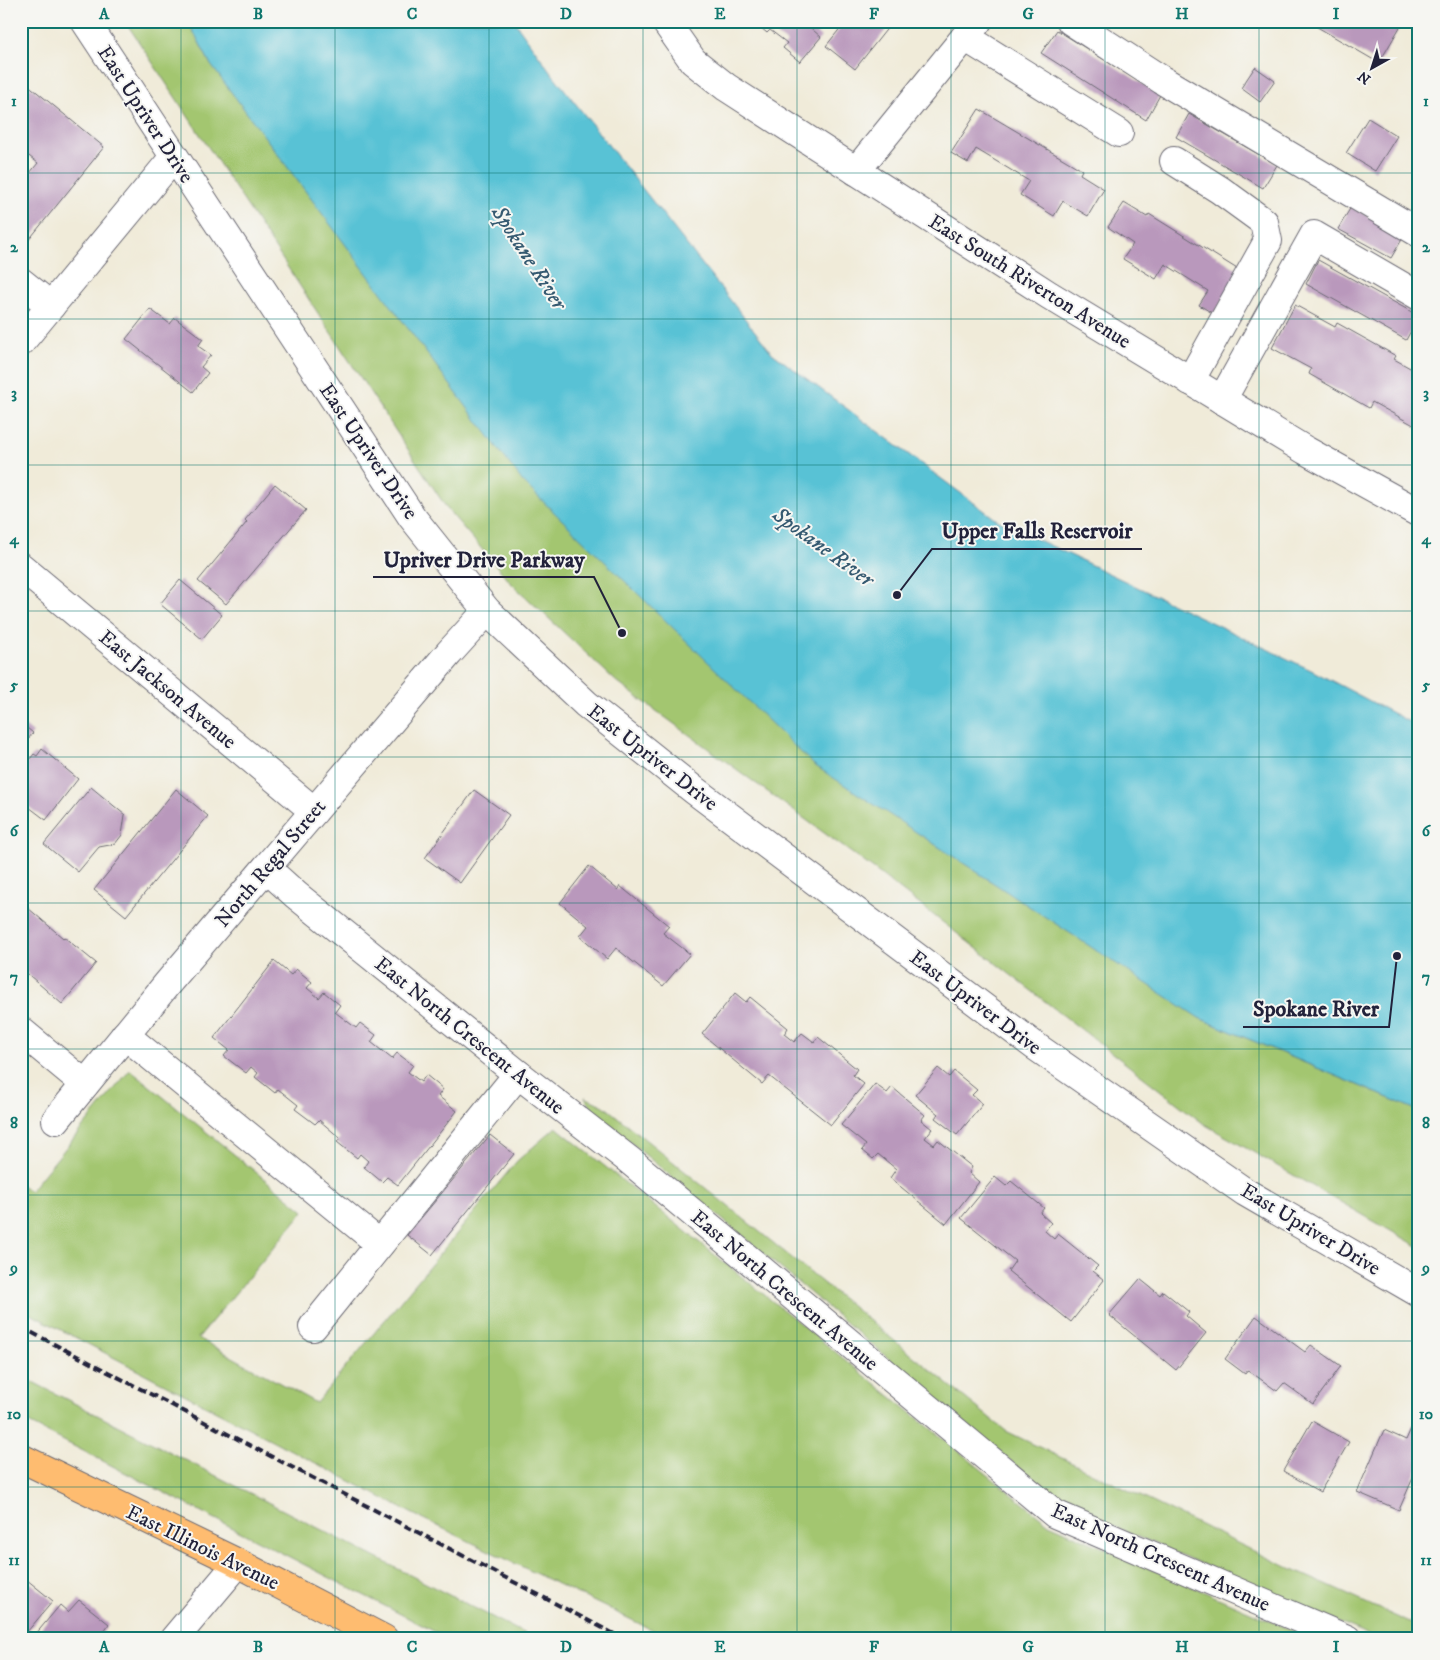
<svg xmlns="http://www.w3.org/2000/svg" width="1440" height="1660" font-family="'IM FELL DW Pica',serif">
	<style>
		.green { fill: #a3c670; stroke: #627456 }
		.water { fill: #59c2d5; stroke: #3e7288 }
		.building { fill: #b998bc }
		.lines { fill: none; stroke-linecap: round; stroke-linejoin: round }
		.minor-casing { stroke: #6a6872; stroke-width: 30 }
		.major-casing { stroke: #6a6872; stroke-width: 30 }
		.minor { stroke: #fff; stroke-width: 28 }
		.major { stroke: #febc70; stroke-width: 28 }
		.rail { stroke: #22223b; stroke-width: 4; stroke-dasharray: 8 4; stroke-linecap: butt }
		.grid { fill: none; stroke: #0f766e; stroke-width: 1; stroke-opacity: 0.55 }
		.labels { text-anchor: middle; stroke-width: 4; stroke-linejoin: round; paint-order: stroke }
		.street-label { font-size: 21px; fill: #22223b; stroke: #f6f6f2 }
		.water-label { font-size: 22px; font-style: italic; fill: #355a71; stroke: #f6f6f2 }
		.leader { fill: none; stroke: #22223b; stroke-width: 2 }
		.callout-dot { fill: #22223b; stroke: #f6f6f2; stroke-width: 2 }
		.callout-label { font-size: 22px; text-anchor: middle; font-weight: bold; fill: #22223b; stroke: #f6f6f2; stroke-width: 4; stroke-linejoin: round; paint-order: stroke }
		.neatline { fill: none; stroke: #0f766e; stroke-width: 2 }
		.grid-label { font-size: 16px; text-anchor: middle; font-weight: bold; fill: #0f766e }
	</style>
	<rect width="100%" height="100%" fill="#f6f6f2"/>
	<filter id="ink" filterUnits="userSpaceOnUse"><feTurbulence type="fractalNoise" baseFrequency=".02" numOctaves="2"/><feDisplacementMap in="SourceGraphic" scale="10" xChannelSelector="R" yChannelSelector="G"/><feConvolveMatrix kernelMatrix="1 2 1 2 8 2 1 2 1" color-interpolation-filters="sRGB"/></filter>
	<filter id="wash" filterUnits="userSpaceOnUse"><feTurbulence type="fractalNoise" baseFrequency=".0096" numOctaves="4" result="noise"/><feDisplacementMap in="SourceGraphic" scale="20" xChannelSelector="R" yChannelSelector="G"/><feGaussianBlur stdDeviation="1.12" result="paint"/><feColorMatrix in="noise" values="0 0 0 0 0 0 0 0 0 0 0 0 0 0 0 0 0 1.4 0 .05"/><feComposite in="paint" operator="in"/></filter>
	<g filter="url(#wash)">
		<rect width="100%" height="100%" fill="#f0ebd9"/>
		<g class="green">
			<path d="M 125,21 L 188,21 L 211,65 L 1199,1018 L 1419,1111 L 1419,1247 L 1204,1124 L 875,870 L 618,683 L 512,584 L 448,510 Z"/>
			<path d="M 130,1070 L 304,1211 L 198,1338 L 316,1403 L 517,1161 L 556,1127 L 1049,1524 L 1312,1639 L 671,1639 L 413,1514 L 21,1309 L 21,1185 L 30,1191 Z"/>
			<path d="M 585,1097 L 604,1106 L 1006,1431 L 1293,1570 L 1419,1627 L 1419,1639 L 1377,1639 L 1062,1504 L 593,1111 Z"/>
			<path d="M 21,1376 L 535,1639 L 449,1639 L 21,1419 Z"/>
		</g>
		<path class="water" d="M 188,21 L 514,21 L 550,71 L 772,353 L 997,520 L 1313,671 L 1419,727 L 1419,1111 L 1199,1018 L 814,765 L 523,482 L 211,65 Z"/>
		<g id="blocks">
			<g class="building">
				<path d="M 753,21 L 807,21 L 805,23 L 821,37 L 800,62 L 783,48 L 787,43 L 770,30 L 767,33 Z"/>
				<path d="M 846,21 L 893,21 L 855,69 L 826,46 Z"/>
				<path d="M 1307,21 L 1390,21 L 1400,27 L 1379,63 Z"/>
				<path d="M 1057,30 L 1160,95 L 1146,120 L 1041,53 Z"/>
				<path d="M 1255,67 L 1275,81 L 1260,102 L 1241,88 Z"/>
				<path d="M 21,79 L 104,147 L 23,247 L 21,246 L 21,184 L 38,163 L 21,150 Z"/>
				<path d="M 979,109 L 1082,170 L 1080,174 L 1104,189 L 1088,216 L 1063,201 L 1054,216 L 1020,195 L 1029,181 L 976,149 L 968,163 L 951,153 Z"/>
				<path d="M 1189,114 L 1277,165 L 1263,188 L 1176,137 Z"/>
				<path d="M 1368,118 L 1397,136 L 1375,171 L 1346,153 Z"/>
				<path d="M 1124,203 L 1147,217 L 1149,214 L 1242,272 L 1214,314 L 1199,305 L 1208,291 L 1165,264 L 1156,279 L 1123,259 L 1133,244 L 1108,227 Z"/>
				<path d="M 1351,207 L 1404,236 L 1391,258 L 1338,229 Z"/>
				<path d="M 1318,260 L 1419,316 L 1406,340 L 1306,284 Z"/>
				<path d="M 1295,305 L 1335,327 L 1337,323 L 1396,356 L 1394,359 L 1419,373 L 1419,428 L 1372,402 L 1369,408 L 1309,374 L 1311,369 L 1272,348 Z"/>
				<path d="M 150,309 L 170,324 L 175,318 L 203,339 L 198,346 L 211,355 L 201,367 L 208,373 L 193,392 L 126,339 Z"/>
				<path d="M 275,484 L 306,510 L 226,604 L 198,581 L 247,522 L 245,520 Z"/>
				<path d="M 180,580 L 222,615 L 202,639 L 160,604 Z"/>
				<path d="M 21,723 L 33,733 L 21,747 Z"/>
				<path d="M 42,749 L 78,779 L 46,820 L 29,807 L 21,817 L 21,770 L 34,754 L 37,756 Z"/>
				<path d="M 91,787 L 125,815 L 122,835 L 115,844 L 99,847 L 78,872 L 44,844 Z"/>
				<path d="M 176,789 L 208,816 L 126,916 L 94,890 Z"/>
				<path d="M 474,790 L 509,815 L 460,883 L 425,858 Z"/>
				<path d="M 589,866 L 618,890 L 620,886 L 669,926 L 663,933 L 690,954 L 663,986 L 616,948 L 607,959 L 580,936 L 588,926 L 560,903 Z"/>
				<path d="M 21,902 L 63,938 L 64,937 L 96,963 L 62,1004 L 21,968 Z"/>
				<path d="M 274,961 L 291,975 L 296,969 L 312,982 L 307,988 L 319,998 L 324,992 L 340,1005 L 335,1012 L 356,1028 L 360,1023 L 376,1035 L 371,1042 L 392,1059 L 397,1053 L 413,1065 L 408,1072 L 421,1082 L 426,1075 L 443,1089 L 438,1096 L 457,1111 L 398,1185 L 387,1177 L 382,1182 L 364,1167 L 368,1161 L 360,1154 L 357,1158 L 337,1142 L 340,1138 L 319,1120 L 315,1124 L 295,1109 L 298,1105 L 278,1089 L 275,1093 L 255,1077 L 258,1073 L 251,1067 L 246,1073 L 224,1056 L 229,1050 L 214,1038 Z"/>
				<path d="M 735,993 L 746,1002 L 750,997 L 788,1028 L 784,1034 L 794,1042 L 802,1033 L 814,1042 L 818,1037 L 857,1069 L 853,1075 L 864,1084 L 831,1125 L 769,1076 L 762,1084 L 702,1034 Z"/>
				<path d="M 938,1068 L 949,1077 L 954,1071 L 977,1090 L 972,1095 L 983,1104 L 957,1135 L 935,1118 L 938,1114 L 915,1095 Z"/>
				<path d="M 875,1084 L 887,1093 L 892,1087 L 925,1115 L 921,1120 L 932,1129 L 925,1138 L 934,1145 L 938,1140 L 972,1167 L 969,1173 L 979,1182 L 946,1224 L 890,1178 L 896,1169 L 878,1154 L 873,1159 L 862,1150 L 866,1145 L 841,1125 Z"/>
				<path d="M 490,1135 L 514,1154 L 432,1255 L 407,1235 Z"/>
				<path d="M 995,1177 L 1006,1186 L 1011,1181 L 1044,1208 L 1040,1213 L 1051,1223 L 1045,1231 L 1054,1239 L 1058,1234 L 1098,1266 L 1093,1271 L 1104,1280 L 1071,1322 L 1008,1271 L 1015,1261 L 961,1218 Z"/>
				<path d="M 1140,1279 L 1160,1295 L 1163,1291 L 1189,1312 L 1186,1316 L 1206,1333 L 1176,1370 L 1109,1315 Z"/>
				<path d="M 1256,1316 L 1305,1352 L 1311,1345 L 1341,1366 L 1313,1404 L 1284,1383 L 1277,1391 L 1248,1370 L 1245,1374 L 1225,1359 Z"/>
				<path d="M 1312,1421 L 1349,1442 L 1320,1492 L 1283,1471 Z"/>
				<path d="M 1413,1424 L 1419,1426 L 1419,1464 L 1399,1510 L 1357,1492 L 1384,1430 L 1406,1440 Z"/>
				<path d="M 21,1575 L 53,1601 L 21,1639 Z"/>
				<path d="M 79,1600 L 109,1624 L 98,1639 L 37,1639 L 38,1637 L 35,1635 L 60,1605 L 68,1612 Z"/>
			</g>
		</g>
	</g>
	<g filter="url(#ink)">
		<use href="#blocks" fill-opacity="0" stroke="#6a6872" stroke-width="1"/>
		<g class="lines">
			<defs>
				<g id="minor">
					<path d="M 85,21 L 412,517 L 487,611 L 586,704 L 694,790 L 1035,1046 L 1245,1192 L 1419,1293"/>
					<path d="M 665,21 L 693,61 L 726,87 L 1049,295 L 1305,450 L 1419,513"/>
					<path d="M 1071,21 L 1162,80 L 1419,233"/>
					<path d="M 965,37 L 1119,133"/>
					<path d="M 1174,161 L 1220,190 L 1264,222 L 1268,241 L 1190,381"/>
					<path d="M 856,171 L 978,21"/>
					<path d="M 21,282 L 51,306"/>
					<path d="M 21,342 L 174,157"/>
					<path d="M 1222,400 L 1314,235 L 1419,296"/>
					<path d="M 21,567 L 314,811"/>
					<path d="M 266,868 L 296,895 L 518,1074 L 629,1160 L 1055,1514 L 1347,1639"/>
					<path d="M 21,1031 L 85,1084"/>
					<path d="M 125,1035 L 380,1244"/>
					<path d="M 56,1120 L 167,984 L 449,653 L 487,611"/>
					<path d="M 313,1327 L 518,1074"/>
					<path d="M 174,1639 L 238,1563"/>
				</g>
				<path id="major" d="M 21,1458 L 238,1563 L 384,1639"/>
			</defs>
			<use href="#minor" class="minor-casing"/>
			<use href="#major" class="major-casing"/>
			<use href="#minor" class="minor"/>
			<use href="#major" class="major"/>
			<path class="rail" d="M 21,1327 L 624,1639"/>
		</g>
	</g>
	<path class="grid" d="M 181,21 L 181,1639M 335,21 L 335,1639M 489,21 L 489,1639M 643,21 L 643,1639M 797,21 L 797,1639M 951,21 L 951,1639M 1105,21 L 1105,1639M 1259,21 L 1259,1639M 21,173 L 1419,173M 21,319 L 1419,319M 21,465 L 1419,465M 21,611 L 1419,611M 21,757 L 1419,757M 21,903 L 1419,903M 21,1049 L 1419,1049M 21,1195 L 1419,1195M 21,1341 L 1419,1341M 21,1487 L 1419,1487"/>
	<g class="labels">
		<g class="street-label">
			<text transform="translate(146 114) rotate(57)" y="7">East Upriver Drive</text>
			<text transform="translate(1030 281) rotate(32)" y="7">East South Riverton Avenue</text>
			<text transform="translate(369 451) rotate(56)" y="7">East Upriver Drive</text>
			<text transform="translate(168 689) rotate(40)" y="7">East Jackson Avenue</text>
			<text transform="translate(653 757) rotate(38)" y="7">East Upriver Drive</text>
			<text transform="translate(270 863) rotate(-50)" y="7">North Regal Street</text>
			<text transform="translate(976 1002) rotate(37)" y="7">East Upriver Drive</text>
			<text transform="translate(470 1035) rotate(39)" y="7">East North Crescent Avenue</text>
			<text transform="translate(1311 1229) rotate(31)" y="7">East Upriver Drive</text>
			<text transform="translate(785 1290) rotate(40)" y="7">East North Crescent Avenue</text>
			<text transform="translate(203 1547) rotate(26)" y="7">East Illinois Avenue</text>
			<text transform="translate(1161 1557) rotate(24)" y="7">East North Crescent Avenue</text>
		</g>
		<g class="water-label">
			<text transform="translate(530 257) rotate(57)" y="8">Spokane River</text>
			<text transform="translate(824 546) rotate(36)" y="8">Spokane River</text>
		</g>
	</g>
	<path class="leader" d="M897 595L932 549H1142M622 633L594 577H373M1397 956L1389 1027H1243"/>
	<g class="callout-dot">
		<circle cx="897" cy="595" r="5"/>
		<circle cx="622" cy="633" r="5"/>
		<circle cx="1397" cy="956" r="5"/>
	</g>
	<g class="callout-label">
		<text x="1037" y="538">Upper Falls Reservoir</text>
		<text x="484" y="567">Upriver Drive Parkway</text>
		<text x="1316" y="1016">Spokane River</text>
	</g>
	<rect width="1440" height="1660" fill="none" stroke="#f6f6f2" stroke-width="55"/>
	<g transform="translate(1372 68) rotate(219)" stroke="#f6f6f2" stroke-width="4" paint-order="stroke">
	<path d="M0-4L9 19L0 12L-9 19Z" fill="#22223b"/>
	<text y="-8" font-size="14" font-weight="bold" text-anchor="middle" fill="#22223b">N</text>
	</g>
	<rect x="28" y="28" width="1384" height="1604" class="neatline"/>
	<g class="grid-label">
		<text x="104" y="19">A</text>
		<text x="258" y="19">B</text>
		<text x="412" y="19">C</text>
		<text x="566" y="19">D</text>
		<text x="720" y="19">E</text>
		<text x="874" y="19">F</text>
		<text x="1028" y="19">G</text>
		<text x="1182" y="19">H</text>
		<text x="1336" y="19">I</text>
		<text x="14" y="106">1</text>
		<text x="1426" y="106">1</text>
		<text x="14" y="252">2</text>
		<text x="1426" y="252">2</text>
		<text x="14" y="398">3</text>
		<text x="1426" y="398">3</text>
		<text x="14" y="544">4</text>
		<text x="1426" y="544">4</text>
		<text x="14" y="690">5</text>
		<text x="1426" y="690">5</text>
		<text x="14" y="836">6</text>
		<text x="1426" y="836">6</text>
		<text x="14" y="982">7</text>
		<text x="1426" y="982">7</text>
		<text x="14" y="1128">8</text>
		<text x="1426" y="1128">8</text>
		<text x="14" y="1273">9</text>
		<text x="1426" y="1273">9</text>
		<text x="14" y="1419">10</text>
		<text x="1426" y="1419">10</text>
		<text x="14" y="1565">11</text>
		<text x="1426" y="1565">11</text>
		<text x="104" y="1652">A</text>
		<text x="258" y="1652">B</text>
		<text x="412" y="1652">C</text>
		<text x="566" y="1652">D</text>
		<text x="720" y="1652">E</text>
		<text x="874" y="1652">F</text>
		<text x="1028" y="1652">G</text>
		<text x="1182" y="1652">H</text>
		<text x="1336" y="1652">I</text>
	</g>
</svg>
